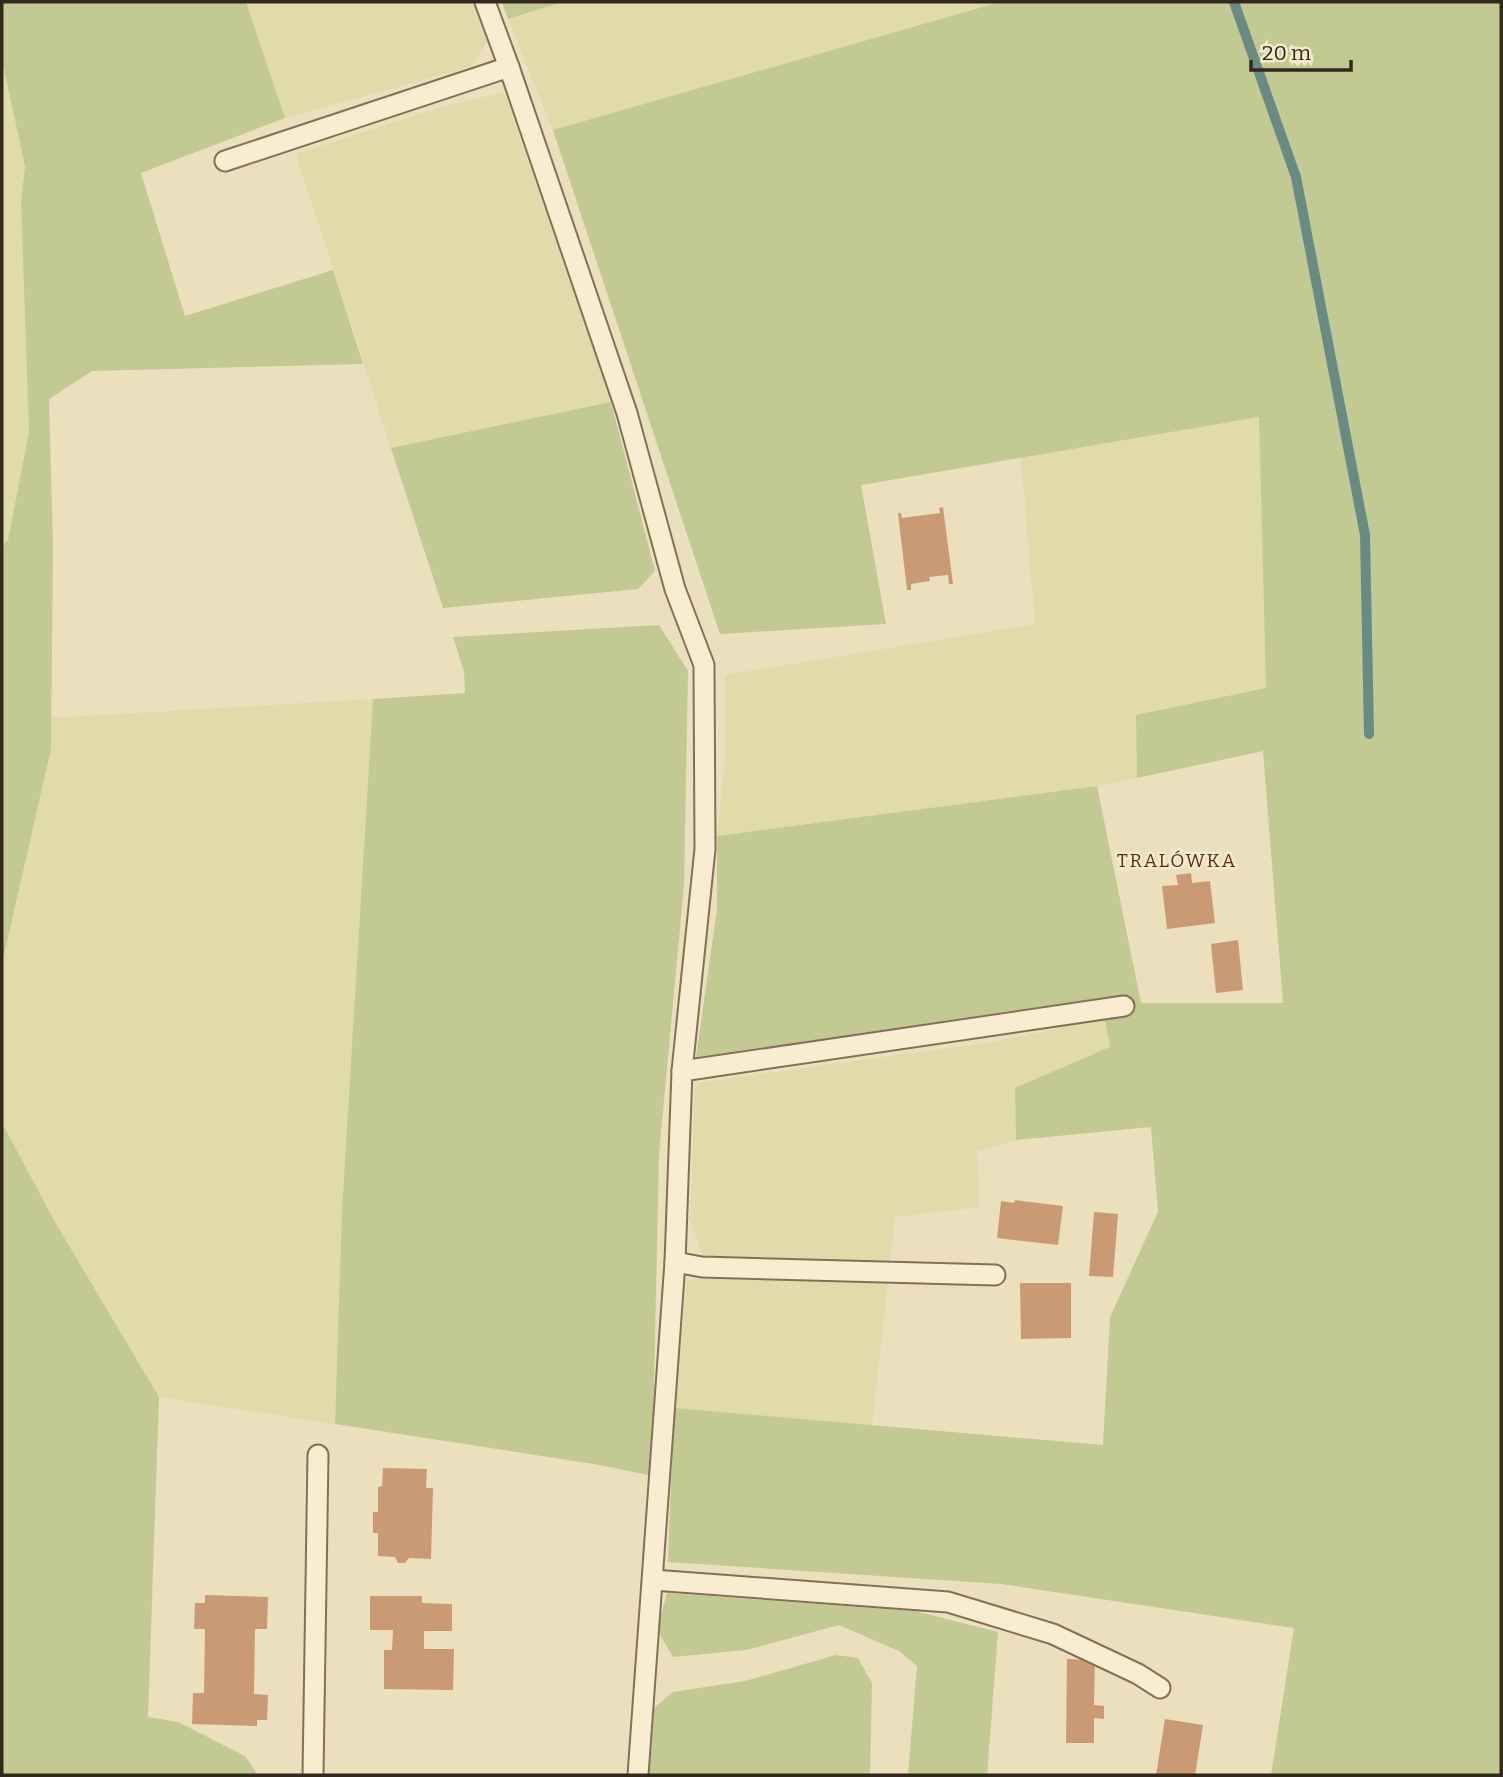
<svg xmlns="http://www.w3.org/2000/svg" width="1503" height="1777" font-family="Bitter,serif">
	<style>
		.farmland { fill: #e1daab }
		.green { fill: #c2c992 }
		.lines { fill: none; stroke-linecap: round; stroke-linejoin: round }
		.stream { stroke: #698b83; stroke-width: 10 }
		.building { fill: #ca9a74 }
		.lane-casing { stroke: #847057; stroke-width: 23 }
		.lane { stroke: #f8edd0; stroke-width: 19 }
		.labels { text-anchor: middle; stroke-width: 5; stroke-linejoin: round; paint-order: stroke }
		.neighbourhood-label { font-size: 19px; letter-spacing: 2px; fill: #5f2c1c; stroke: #f4eacd }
	</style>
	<rect width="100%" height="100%" fill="#ecdfbe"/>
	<g class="farmland">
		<path d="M 246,2 L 472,2 L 487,42 L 470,67 L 285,118 Z"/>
		<path d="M 562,2 L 1000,2 L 553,130 L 508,19 Z"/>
		<path d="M 2,60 L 25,166 L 21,202 L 29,432 L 8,541 L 2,546 Z"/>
		<path d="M 504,92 L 611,402 L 391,448 L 296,154 L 437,108 Z"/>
		<path d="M 1259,417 L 1266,688 L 1136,715 L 1137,778 L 1097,786 L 717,836 L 726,747 L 725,675 L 1035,624 L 1021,457 Z"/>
		<path d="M 373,699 L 342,1210 L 335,1424 L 159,1397 L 55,1222 L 2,1123 L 2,964 L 51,749 L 51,718 Z"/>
		<path d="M 1105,1019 L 1111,1047 L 1015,1088 L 1016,1140 L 977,1151 L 979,1207 L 895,1217 L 890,1263 L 704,1257 L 690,1222 L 695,1083 L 991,1042 Z"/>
		<path d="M 706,1277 L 888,1281 L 872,1425 L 674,1408 L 687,1281 Z"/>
	</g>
	<g class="green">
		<path d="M 2,2 L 246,2 L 285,118 L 141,173 L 185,316 L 333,270 L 363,364 L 92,371 L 49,399 L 53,547 L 51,749 L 2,964 L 2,546 L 8,540 L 29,432 L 21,202 L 25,166 L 2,60 Z"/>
		<path d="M 502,2 L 562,2 L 508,19 Z"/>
		<path d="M 1000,2 L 1501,2 L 1501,1775 L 1271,1775 L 1294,1628 L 1001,1584 L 668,1562 L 674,1408 L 1103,1445 L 1110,1317 L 1158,1212 L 1151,1127 L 1016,1140 L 1015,1088 L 1110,1047 L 1101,998 L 696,1057 L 717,909 L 717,836 L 1097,786 L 1141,1003 L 1283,1003 L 1263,751 L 1137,778 L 1136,715 L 1266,688 L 1259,417 L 861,485 L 886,624 L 720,634 L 553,130 Z"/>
		<path d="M 611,402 L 655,571 L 638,589 L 443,608 L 391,448 Z"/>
		<path d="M 659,625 L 688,671 L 684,885 L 659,1154 L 652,1476 L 600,1465 L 335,1424 L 342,1210 L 373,699 L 465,693 L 464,671 L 453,637 Z"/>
		<path d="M 2,1123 L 55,1222 L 159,1397 L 148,1717 L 178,1722 L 245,1756 L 258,1775 L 2,1775 Z"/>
		<path d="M 667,1593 L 915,1611 L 998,1632 L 987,1775 L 908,1775 L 917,1666 L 899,1651 L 839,1625 L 746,1650 L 673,1657 L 657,1630 Z"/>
		<path d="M 836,1655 L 858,1658 L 872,1683 L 870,1775 L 649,1775 L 654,1708 L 673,1692 L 745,1681 Z"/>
	</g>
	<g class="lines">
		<path class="stream" d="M 1234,2 L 1296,177 L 1365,535 L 1369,734"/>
	</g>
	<g class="building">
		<path d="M 943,507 L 953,584 L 949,584 L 948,575 L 929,577 L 930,581 L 911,584 L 911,590 L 907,590 L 898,513 L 901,513 L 902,518 L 940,513 L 939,508 Z"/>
		<path d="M 1191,873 L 1192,883 L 1210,881 L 1215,923 L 1167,929 L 1162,886 L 1178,885 L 1176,875 Z"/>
		<path d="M 1238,940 L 1243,990 L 1216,993 L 1211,944 Z"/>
		<path d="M 1015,1200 L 1063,1206 L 1058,1245 L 997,1238 L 1001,1201 L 1014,1203 Z"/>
		<path d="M 1094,1212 L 1118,1214 L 1113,1277 L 1089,1276 Z"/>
		<path d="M 1020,1283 L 1071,1283 L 1071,1338 L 1021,1339 Z"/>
		<path d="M 383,1468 L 427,1469 L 426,1488 L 433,1488 L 431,1559 L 409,1558 L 405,1563 L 398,1563 L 395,1557 L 378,1556 L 378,1533 L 373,1533 L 373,1512 L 378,1512 L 378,1487 L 382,1486 Z"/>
		<path d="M 205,1595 L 268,1597 L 267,1629 L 255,1629 L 254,1694 L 268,1695 L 267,1720 L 257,1720 L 257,1726 L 192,1724 L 193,1693 L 204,1693 L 205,1629 L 194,1629 L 195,1603 L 205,1603 Z"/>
		<path d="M 370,1596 L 422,1596 L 422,1603 L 452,1604 L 452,1631 L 424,1631 L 424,1649 L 454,1649 L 453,1690 L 384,1689 L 384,1650 L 392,1650 L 393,1630 L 370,1630 Z"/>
		<path d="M 1067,1659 L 1095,1660 L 1094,1705 L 1104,1706 L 1104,1719 L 1094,1718 L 1094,1743 L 1066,1743 Z"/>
		<path d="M 1165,1719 L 1203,1725 L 1195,1775 L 1156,1775 Z"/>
	</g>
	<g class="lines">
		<defs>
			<g id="lane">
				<path d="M 509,67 L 627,413 L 675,589 L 704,665 L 705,849 L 682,1071"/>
				<path d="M 225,161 L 509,67 L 485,2"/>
				<path d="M 675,1262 L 702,1267 L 995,1275"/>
				<path d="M 653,1580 L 948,1602 L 1053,1634 L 1138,1674 L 1160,1688"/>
				<path d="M 313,1775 L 318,1455"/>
				<path d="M 638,1775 L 675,1262 L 682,1071 L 1124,1006"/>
			</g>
		</defs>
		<use href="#lane" class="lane-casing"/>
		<use href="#lane" class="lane"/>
	</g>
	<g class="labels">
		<g class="neighbourhood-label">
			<text x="1177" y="867">TRALÓWKA</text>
		</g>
	</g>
	<rect width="1503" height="1777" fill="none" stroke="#33281c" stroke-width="7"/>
	<path d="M1251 60v10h100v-10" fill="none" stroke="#33281c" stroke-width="3.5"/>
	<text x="1262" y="60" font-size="21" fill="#33281c" stroke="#f4eacd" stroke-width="5" paint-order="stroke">20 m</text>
</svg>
